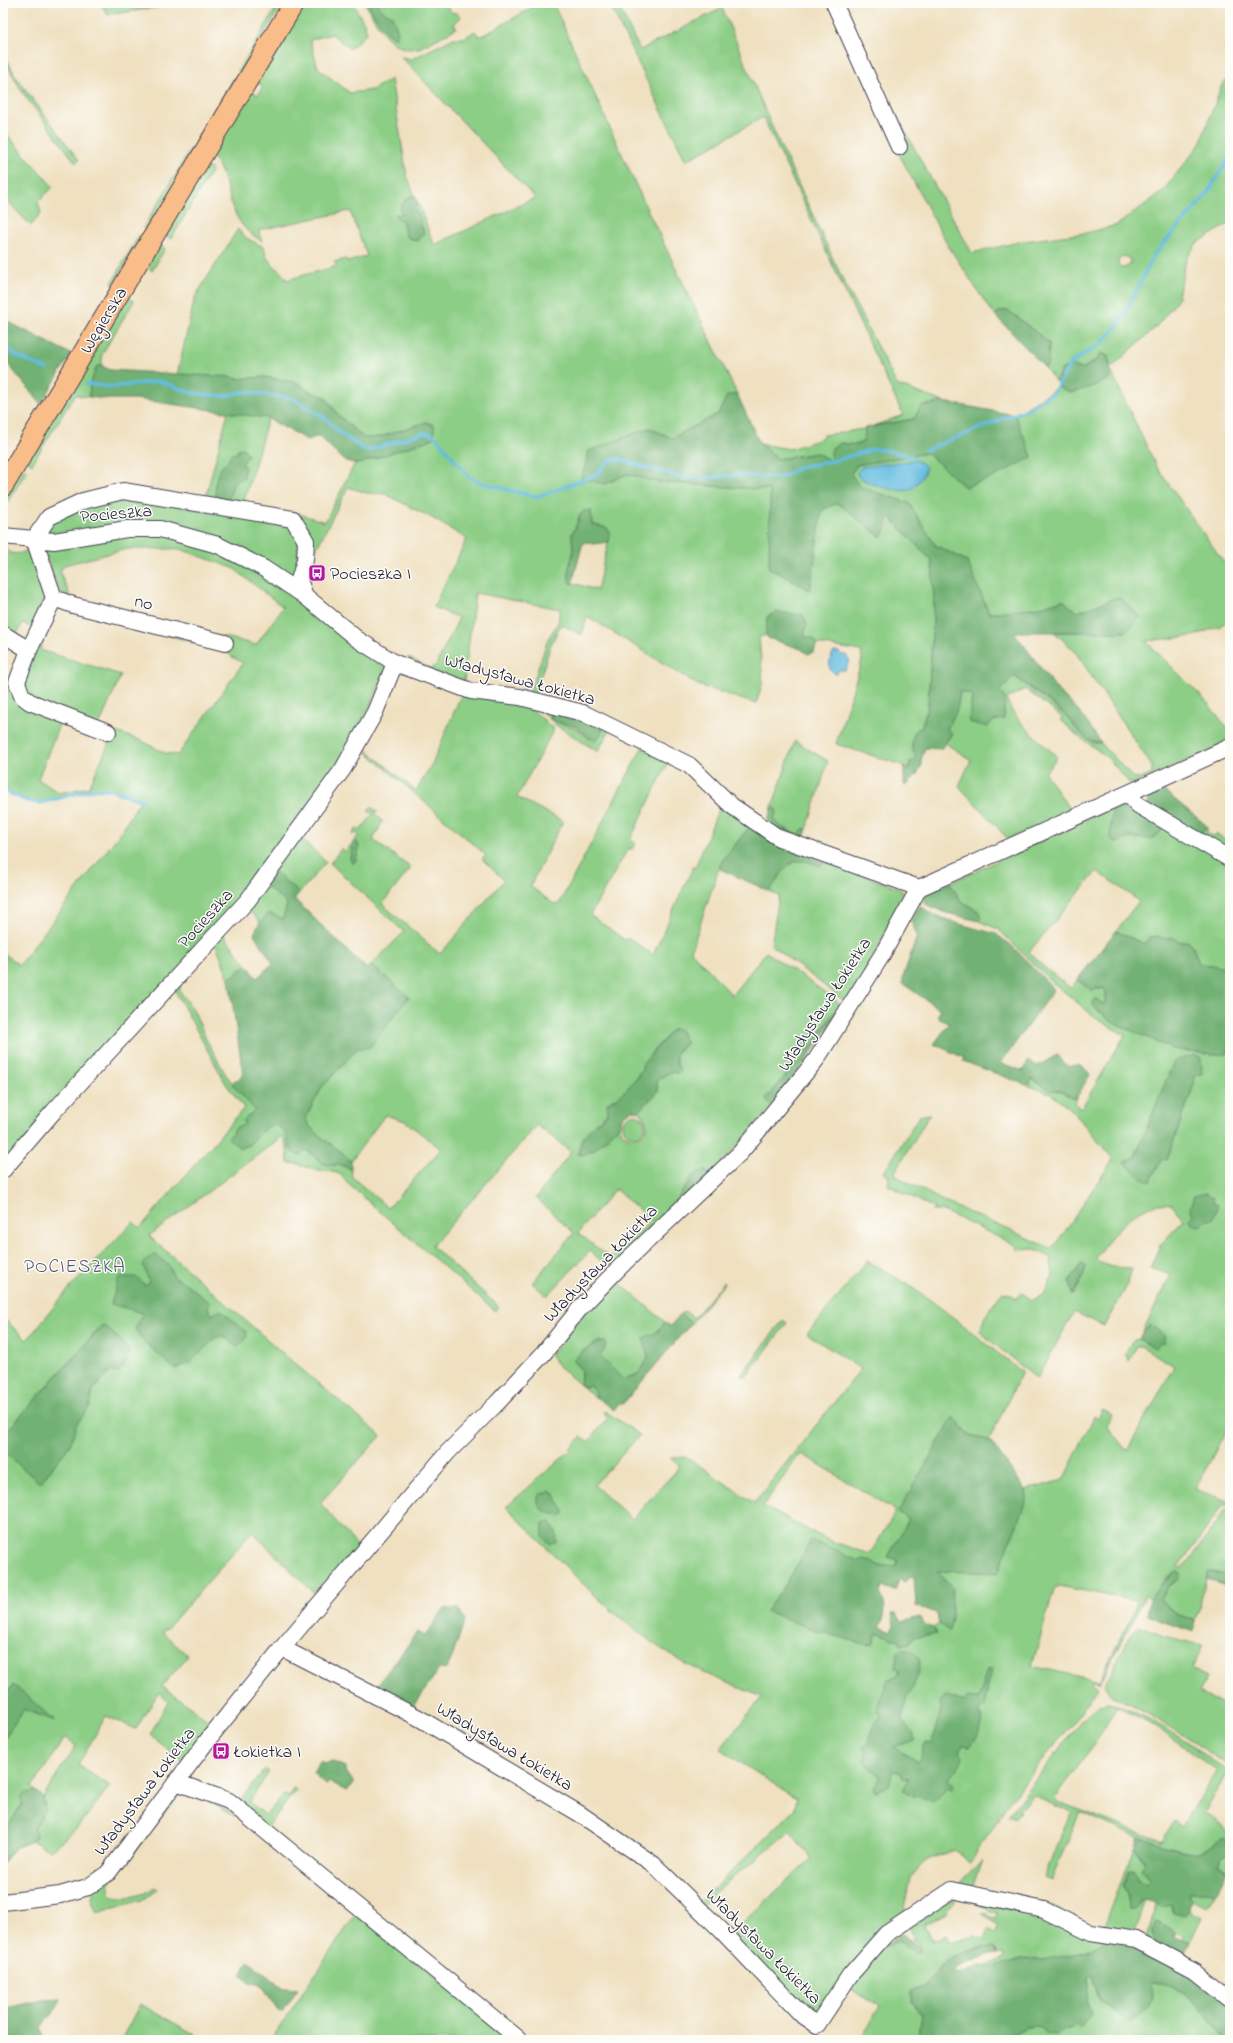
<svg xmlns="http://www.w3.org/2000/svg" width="1233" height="2043" font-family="'Indie Flower',sans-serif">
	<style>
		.green { fill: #8cce86; stroke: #577860; fill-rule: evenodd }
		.forest { fill: #71b173; stroke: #4a6a57 }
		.water { fill: #64bce1; stroke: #436f8e }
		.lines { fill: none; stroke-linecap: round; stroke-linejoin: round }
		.stream { stroke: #64bce1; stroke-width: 3.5 }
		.minor-casing { stroke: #413e4f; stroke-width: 18 }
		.major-casing { stroke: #413e4f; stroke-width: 22 }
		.minor { stroke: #fff; stroke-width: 16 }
		.major { stroke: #f8bd88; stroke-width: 20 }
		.labels { text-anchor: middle; stroke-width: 3; stroke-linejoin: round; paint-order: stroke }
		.street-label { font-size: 18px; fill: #22223b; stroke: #fdfcf7 }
		.poi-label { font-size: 18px; fill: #22223b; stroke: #fdfcf7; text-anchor: start }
		.neighbourhood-label { font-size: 19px; letter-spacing: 1px; fill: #55527a; stroke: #fdfcf7 }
	</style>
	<rect width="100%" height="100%" fill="#fdfcf7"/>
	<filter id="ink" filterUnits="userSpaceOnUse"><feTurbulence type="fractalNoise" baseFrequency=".025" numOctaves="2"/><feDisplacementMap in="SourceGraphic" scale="8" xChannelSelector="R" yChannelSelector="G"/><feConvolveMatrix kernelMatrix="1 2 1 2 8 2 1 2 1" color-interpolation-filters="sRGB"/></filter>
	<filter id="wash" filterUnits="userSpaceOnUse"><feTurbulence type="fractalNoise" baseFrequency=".012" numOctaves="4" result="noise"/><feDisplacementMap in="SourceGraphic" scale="16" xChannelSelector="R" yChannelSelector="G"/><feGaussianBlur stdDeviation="0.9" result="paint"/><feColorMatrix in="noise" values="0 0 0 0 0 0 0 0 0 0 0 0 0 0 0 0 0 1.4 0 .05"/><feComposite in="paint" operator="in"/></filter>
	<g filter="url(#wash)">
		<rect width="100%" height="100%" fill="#efe0c0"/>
		<g class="green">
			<path d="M 100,3 L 187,3 L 108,15 Z"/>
			<path d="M 279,3 L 283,3 L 241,73 L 238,71 Z"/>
			<path d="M 303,3 L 353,3 L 364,23 L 367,33 L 350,49 L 332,34 L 310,40 L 318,68 L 350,93 L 372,90 L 391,79 L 407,176 L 415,196 L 411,196 L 404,201 L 403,214 L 402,215 L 398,214 L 399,218 L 403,222 L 405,234 L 409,239 L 417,240 L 420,236 L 424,234 L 419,215 L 416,213 L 415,208 L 418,203 L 434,245 L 535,198 L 401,57 L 412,59 L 454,38 L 464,38 L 475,31 L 480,37 L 540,3 L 553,3 L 646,207 L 737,394 L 727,397 L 718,414 L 672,438 L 649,428 L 605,484 L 627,474 L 657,482 L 771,490 L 769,568 L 810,589 L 821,510 L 838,503 L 881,537 L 893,520 L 932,561 L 934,601 L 928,706 L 921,729 L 914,733 C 912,741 910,749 916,756 L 910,762 L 910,770 L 905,766 L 836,744 L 862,660 L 861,651 L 817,644 L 808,637 L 804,637 L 807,623 C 792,611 785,612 767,617 L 766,635 L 759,637 L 763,682 L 756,704 L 698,685 L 587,616 L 582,635 L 561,624 L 551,644 L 534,697 L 528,697 L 548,639 L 558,623 L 560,609 L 475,593 L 464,683 L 405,663 L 408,657 L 431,669 L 437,663 L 459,618 L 433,607 L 467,539 L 432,518 L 385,494 L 367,493 L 348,487 L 309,563 C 312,538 314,530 293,512 L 325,522 L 355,463 L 358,464 L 432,439 L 426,422 L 379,437 L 364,438 L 338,415 L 325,397 L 308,391 L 299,383 L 264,377 L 236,379 L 232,377 L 177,375 L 195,297 L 238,229 L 248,239 L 264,247 L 267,258 L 285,277 L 286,280 L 337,266 L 334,262 L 346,259 L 348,262 L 367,256 L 350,211 L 259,230 L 262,241 C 226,222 234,193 217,163 C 215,161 213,159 211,156 L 253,91 L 258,95 L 263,86 L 257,83 ZM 579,516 L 592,517 L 591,524 L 607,528 L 610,535 L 597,590 L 569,582 L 569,567 L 573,554 L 572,533 L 576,528 Z"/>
			<path d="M 365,3 L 443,3 L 453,13 L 456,12 L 461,17 L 454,24 L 457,28 C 447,33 426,46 418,48 C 390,55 376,21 365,3 Z"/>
			<path d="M 609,3 L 617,3 L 640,50 L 722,8 L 776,136 L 842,278 L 897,385 L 944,402 L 921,406 L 914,419 L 873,426 L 903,415 L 763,117 L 686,161 Z"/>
			<path d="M 842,3 L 844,3 L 874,75 L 972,253 L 1023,241 L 1086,233 L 1117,225 L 1162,192 L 1200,144 L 1221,87 L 1230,75 L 1230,223 L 1196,244 L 1186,260 L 1177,301 L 1155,328 L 1111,368 L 1108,356 L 1101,353 L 1096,360 L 1082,369 L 1072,366 L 1062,369 L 1056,382 L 1045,368 L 1048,364 L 1049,343 L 1015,315 L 999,312 L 996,316 L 989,308 L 947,244 L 897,150 ZM 1124,256 L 1129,258 L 1130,263 L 1127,267 L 1122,268 L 1118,264 L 1119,258 Z"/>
			<path d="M 3,52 L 16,77 L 79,160 L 76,163 L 23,93 L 3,58 Z"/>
			<path d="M 234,78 L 237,80 L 199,144 L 195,142 Z"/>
			<path d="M 3,130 L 53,187 L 38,202 L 41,213 L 31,226 L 3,196 Z"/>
			<path d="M 192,147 L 195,150 L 147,230 L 143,228 Z"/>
			<path d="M 206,166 L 212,170 L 171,239 L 164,234 Z"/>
			<path d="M 139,235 L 142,238 L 113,285 L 111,284 Z"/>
			<path d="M 159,244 L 165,249 L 152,271 L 147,265 Z"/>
			<path d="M 126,296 L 134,301 L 102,354 L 102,366 L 97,366 L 90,384 L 89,397 L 75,395 L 32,464 L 27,460 Z"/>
			<path d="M 1111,371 L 1156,466 L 1230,571 L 1230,619 L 1220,626 L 1193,636 L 1146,641 L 1205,700 L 1230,731 L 1230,742 L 1131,785 L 1109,759 L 1076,734 L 1062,721 L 1061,716 L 1025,689 L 1007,699 C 1012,719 1043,743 1057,757 L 1045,773 L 1070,810 L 1106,794 L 1108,798 L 1008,839 L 959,786 L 971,760 L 945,743 L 952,734 L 947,729 L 957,710 L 960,691 L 972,694 L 1000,691 L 1014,676 L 1064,714 L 1076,729 L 1093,743 L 1101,743 L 1133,778 L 1140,779 L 1152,774 L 1152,766 L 1074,650 L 1054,632 L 1125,632 L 1119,597 L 1077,612 L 1063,600 L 1040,607 L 989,613 L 967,561 L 935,545 L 909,503 L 860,487 L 851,474 L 857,465 L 927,453 L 965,487 L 1032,457 L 1015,415 L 1058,387 L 1072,392 L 1100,384 L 1111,377 Z"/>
			<path d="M 228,412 L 268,418 L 243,505 L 205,500 Z"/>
			<path d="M 870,428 C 862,447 860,445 840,443 L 830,461 L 817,453 L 778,459 L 760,444 L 790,449 L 818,440 L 824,435 Z"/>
			<path d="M 23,468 L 27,471 L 3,509 L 3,501 Z"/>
			<path d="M 127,497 L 282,523 L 293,528 L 299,538 L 295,587 L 383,662 L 388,670 L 346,753 L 245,897 L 3,1165 L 3,953 L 19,965 L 118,836 L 140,801 L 108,790 L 89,790 L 40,804 L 27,801 L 3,791 L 3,700 L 10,689 L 19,702 L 61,720 L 38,779 L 59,793 L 89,787 L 109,743 L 107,742 L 110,730 L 140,740 L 165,753 L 178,755 L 243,663 L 232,657 L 226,651 L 156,632 L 226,637 L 256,645 L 283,607 L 233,568 L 180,549 L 127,549 L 64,565 L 60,572 L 71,598 L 61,594 L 36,532 L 78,508 Z"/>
			<path d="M 3,544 L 10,553 C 19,554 23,554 30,547 L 49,589 L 37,631 L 23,623 L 15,637 L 3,630 Z"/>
			<path d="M 53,612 L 40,650 L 121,675 L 99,726 L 43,706 L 22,689 L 35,650 Z"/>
			<path d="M 403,672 L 398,673 L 364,744 L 367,750 L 416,791 L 433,762 L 462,693 L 529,707 L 554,729 L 517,797 L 563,821 L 530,886 L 554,904 L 559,904 L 643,746 L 669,761 L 630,840 L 636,844 L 632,849 L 628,849 L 590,915 L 625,940 L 629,938 L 653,955 L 693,867 L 695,868 L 721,803 L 750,826 L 721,862 L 691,951 L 732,995 L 766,952 L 829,995 L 837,1001 L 840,1008 L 835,1010 L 801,1061 L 797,1062 L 771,1094 L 772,1108 L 710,1176 L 692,1177 L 678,1198 L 660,1217 L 664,1222 L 611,1270 L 590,1251 L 547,1296 L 532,1283 L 574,1233 L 536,1198 L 571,1152 L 537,1125 L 432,1246 L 499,1307 L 495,1311 L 347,1183 L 340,1174 L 333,1172 L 319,1171 L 298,1164 L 288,1163 L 287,1148 L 283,1136 L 149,1236 L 294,1363 L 381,1436 L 320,1503 L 361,1550 L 320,1599 L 252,1532 L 163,1633 L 188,1656 L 162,1686 L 214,1725 L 185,1764 L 150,1734 L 168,1702 L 159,1692 L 136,1729 L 106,1716 L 78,1765 L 110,1786 L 78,1827 L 51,1850 L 32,1841 L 36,1836 L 34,1829 L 45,1810 L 43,1797 L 76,1746 L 65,1737 L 32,1787 L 36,1791 L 26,1793 L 22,1804 L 3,1834 L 3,1740 L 24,1709 L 42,1717 L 13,1685 L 3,1699 L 3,1451 L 40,1483 L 70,1445 L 76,1425 L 90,1406 L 93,1390 L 110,1371 L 127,1346 L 102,1325 L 7,1431 L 3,1430 L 3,1318 L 27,1340 L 66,1292 L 133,1222 L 140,1228 L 244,1108 L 226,1084 L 174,989 L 180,983 L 180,991 L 194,1011 L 206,1039 L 226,1075 L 255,1110 L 244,1120 L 244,1125 L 241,1128 L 247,1147 L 269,1125 L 275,1124 L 322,1163 C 334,1167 338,1163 351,1169 L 352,1177 L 388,1208 L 441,1149 L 405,1121 L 385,1115 L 351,1161 C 337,1146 315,1137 305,1119 L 322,1087 L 358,1048 L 395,985 L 371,965 L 404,932 L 330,863 L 342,848 L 345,852 L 352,844 L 353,849 L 350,858 L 355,862 L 359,849 L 358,843 L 355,840 L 359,835 L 357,833 L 352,835 L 357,828 L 361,830 L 373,814 L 368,811 L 371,807 L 377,811 L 375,814 L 383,821 L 373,840 L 411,868 L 382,904 L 440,954 L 504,880 L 482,859 L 486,855 L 363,749 L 362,746 L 395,673 ZM 673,1029 L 687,1043 C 667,1058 681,1057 677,1073 L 670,1072 L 657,1080 L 658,1092 L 638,1111 C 652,1121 648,1138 631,1138 L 622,1133 L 620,1125 L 594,1150 L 595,1123 L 608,1113 L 611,1099 C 631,1097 642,1063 654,1050 C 659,1043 667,1037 673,1029 ZM 615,1189 L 651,1220 L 618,1253 L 609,1257 L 578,1233 Z"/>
			<path d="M 537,707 L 560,709 L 551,719 C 565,727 576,725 589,739 L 603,728 L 610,729 L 598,752 L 556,725 Z"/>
			<path d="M 795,741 L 828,761 L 807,829 L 803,829 L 799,835 L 781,827 L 774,819 L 776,808 L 772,807 Z"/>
			<path d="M 1124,802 L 1230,862 L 1230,970 L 1213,965 L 1199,964 L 1192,944 L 1181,942 L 1172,937 L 1165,939 L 1158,936 L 1150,937 L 1144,944 L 1116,931 L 1139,901 L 1097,871 L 1029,952 L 1044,967 L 1069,987 L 1071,988 L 1077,980 L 1092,990 L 1104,988 L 1106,992 L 1106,1004 L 1102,1004 L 1098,1011 L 1103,1014 L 1108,1020 L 1173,1049 L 1213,1055 L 1227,1054 L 1230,1048 L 1230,1424 L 1195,1489 L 1230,1502 L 1230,1504 L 1224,1506 L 1218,1511 L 1195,1546 L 1178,1566 L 1181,1568 L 1191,1559 L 1224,1512 L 1230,1508 L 1230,1576 L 1208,1571 L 1196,1621 L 1179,1615 L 1168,1608 L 1161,1598 L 1168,1587 L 1176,1582 L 1181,1574 L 1177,1572 L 1163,1582 L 1149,1599 L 1145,1596 L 1100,1683 L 1093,1680 L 1092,1683 L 1098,1687 L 1077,1718 L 1012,1798 L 969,1864 L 955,1850 L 926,1860 L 910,1878 L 902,1918 L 820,2009 L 808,2011 L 729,1935 L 811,1859 L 790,1831 L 719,1889 L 702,1907 L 699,1903 L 794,1810 L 797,1799 L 720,1749 L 762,1697 C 731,1684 699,1673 671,1655 C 607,1615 560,1559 506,1507 L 571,1450 L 570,1448 L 581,1437 L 588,1442 L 608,1418 L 603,1413 L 605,1411 L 640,1435 L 594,1485 L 632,1519 L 676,1471 L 679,1464 L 670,1458 L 687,1457 L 754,1503 L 861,1369 L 807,1334 L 867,1261 C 924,1290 972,1333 1022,1372 L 989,1440 L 970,1436 L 964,1428 L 899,1513 L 910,1519 L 888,1557 L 898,1560 L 895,1566 L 880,1566 L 864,1559 L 859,1561 L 804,1555 L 780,1593 L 873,1644 L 877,1633 L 888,1636 L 891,1639 L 936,1634 L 933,1628 L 939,1624 L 943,1627 L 937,1570 L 1027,1498 L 1026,1490 L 1063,1480 L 1094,1417 L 1098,1419 L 1103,1410 L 1112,1415 L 1107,1426 L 1127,1451 L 1174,1366 L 1141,1346 L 1137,1346 L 1129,1361 L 1125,1354 L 1132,1341 L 1139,1339 L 1155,1348 L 1151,1325 L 1143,1331 L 1171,1275 L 1150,1268 L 1160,1245 L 1184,1220 L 1171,1204 C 1139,1199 1109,1236 1095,1261 L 1113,1267 L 1132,1268 L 1127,1286 L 1104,1326 L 1074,1312 L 1037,1379 L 980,1332 L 984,1318 L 1002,1292 L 1011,1294 L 1016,1299 L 1022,1293 L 1032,1300 L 1044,1295 L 1053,1275 L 1050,1257 L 1033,1249 L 1018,1250 L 1015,1245 L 943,1211 L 932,1211 L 934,1208 L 888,1185 L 889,1176 L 884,1172 L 919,1116 L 930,1114 L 895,1172 L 896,1176 L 947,1203 L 1051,1248 L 1058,1242 L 1113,1159 L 1070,1108 L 1049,1093 L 1029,1086 L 1032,1079 L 1051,1090 L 1061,1091 L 1072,1098 L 1076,1098 L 1074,1103 L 1081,1109 L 1125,1035 L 1100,1021 L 1052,982 L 998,929 L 979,921 L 982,918 L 980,912 L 961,901 L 950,883 ZM 1201,1058 L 1197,1074 L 1195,1076 L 1194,1084 L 1167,1160 L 1162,1158 L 1125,1162 L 1134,1159 L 1153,1114 ZM 1213,1203 L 1218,1205 L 1193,1225 L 1189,1219 L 1193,1215 ZM 1081,1264 L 1083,1277 L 1074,1294 L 1070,1280 ZM 802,1454 L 896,1511 L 870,1554 L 828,1540 L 763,1506 L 797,1458 ZM 1059,1586 L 1136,1601 L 1137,1605 L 1099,1681 L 1032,1666 L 1054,1589 Z"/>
			<path d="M 1207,826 L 1207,832 L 1210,836 L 1216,836 L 1217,834 L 1230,843 L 1230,854 L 1199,835 Z"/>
			<path d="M 302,834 L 304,841 L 326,862 L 299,893 L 274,871 Z"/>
			<path d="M 807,860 L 820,866 L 824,861 L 898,888 L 903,892 L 906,898 L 847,1003 L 771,945 L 779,896 L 769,891 C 784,873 781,862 807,860 Z"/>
			<path d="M 264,884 L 287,904 L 283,920 L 269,913 L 260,922 L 245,906 Z"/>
			<path d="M 222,933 L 247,965 L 229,979 L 215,942 Z"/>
			<circle cx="634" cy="1125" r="11"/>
			<path d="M 614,1278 L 665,1322 L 657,1332 L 647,1338 L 648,1357 L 638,1374 L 623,1379 L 599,1356 L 604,1350 L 600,1341 L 582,1351 L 573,1361 L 582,1371 L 580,1379 L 590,1385 L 597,1393 L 596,1398 L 559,1367 L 550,1355 Z"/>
			<path d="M 724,1282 L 725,1283 L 683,1333 L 691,1323 L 681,1314 L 684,1311 L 694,1318 Z"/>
			<path d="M 783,1320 L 787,1323 L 745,1378 L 741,1375 Z"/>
			<path d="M 1139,1626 L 1163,1636 L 1203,1645 L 1192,1670 L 1207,1677 L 1199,1693 L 1230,1709 L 1230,1766 L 1161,1721 L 1133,1705 L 1112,1697 L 1104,1685 L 1133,1630 Z"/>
			<path d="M 1107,1703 C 1145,1708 1195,1749 1228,1771 L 1204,1813 C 1215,1818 1230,1829 1230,1843 L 1223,1837 C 1216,1842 1207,1850 1200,1852 C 1180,1858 1104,1822 1082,1813 L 1079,1814 L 1051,1880 L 1044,1877 L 1059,1839 L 1072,1812 L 1033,1795 L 1019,1810 L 1021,1811 L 1016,1819 L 1008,1816 L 1083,1719 L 1099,1705 ZM 1118,1706 L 1156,1727 L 1217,1770 L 1183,1826 L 1175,1820 L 1161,1841 L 1059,1802 L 1054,1798 L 1095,1743 Z"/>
			<path d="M 265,1769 L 269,1772 L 249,1802 L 266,1815 L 283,1795 L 288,1797 L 293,1788 L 296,1790 L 265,1830 L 236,1805 Z"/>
			<path d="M 182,1790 L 207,1799 L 237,1815 L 234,1816 L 206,1799 L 181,1793 L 150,1831 L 149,1826 L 173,1795 L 177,1791 Z"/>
			<path d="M 145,1833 L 148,1835 L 108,1884 L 111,1895 C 124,1900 144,1896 154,1887 L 157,1889 L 145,1899 L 97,1913 L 91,1900 L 92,1893 Z"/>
			<path d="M 1135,1847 C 1142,1858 1152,1871 1148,1884 L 1139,1880 L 1133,1870 L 1123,1887 L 1127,1894 L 1127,1900 L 1139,1905 L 1140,1901 L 1145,1900 L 1133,1934 L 1147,1938 L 1158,1903 L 1190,1908 L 1192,1913 L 1203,1918 L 1191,1943 L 1182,1940 L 1183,1936 L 1176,1932 L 1174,1936 L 1174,1931 L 1166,1928 L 1161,1922 L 1154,1944 L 1090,1931 L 1040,1908 L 1042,1901 L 1097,1927 L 1104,1927 Z"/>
			<path d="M 1230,1851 L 1230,1872 L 1217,1865 L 1220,1858 Z"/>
			<path d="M 982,1860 L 971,1891 L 959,1886 L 966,1876 Z"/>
			<path d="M 1191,1892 L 1209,1892 L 1215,1894 L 1208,1907 L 1189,1898 Z"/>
			<path d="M 954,1897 L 955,1903 L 947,1909 L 948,1912 L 925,1924 L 933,1942 L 946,1936 L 950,1943 L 974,1936 L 984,1939 L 988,1928 L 996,1932 L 998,1924 L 981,1914 L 987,1913 L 987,1915 L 996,1917 L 997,1912 L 990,1911 L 975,1902 L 1025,1911 L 1106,1940 L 1091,1950 L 1067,1956 L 1042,1960 L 1020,1959 L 994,1968 L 987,1966 L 1004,1958 L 1003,1953 L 998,1954 L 994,1947 L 976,1948 L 941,1965 L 912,2002 L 921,2014 L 918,2035 L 916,2040 L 860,2040 L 880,2006 L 846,1986 L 880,1944 L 889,1946 C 900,1937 909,1947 918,1952 L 919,1944 L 912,1939 L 914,1938 L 910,1927 Z"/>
			<path d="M 359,1913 L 514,2040 L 271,2040 L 355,1915 Z"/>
			<path d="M 1092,1975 L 1100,2001 L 1152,1999 L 1151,1982 L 1169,1984 L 1194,2000 L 1226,2040 L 1003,2040 L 1027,2027 L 1036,2026 L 1061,2030 L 1067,2029 L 1077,2026 L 1091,2013 C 1084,2000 1089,1991 1088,1977 Z"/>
			<path d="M 140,2004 L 205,2040 L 121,2040 Z"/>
		</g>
		<g class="forest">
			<path d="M 367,3 L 378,3 L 384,12 L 392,16 L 398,32 L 396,37 C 386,37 372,12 367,3 Z"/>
			<path d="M 412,196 L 415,196 L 418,203 L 415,208 L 416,213 L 419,215 L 424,234 L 423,236 L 420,236 L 417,241 L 406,236 L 403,222 L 396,217 L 396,214 L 403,214 L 400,210 C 401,204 406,199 412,196 Z"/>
			<path d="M 1008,310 L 1049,343 L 1048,364 L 1045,368 L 996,316 L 998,312 Z"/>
			<path d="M 3,319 L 71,354 L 41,404 L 3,358 Z"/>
			<path d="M 1101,353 L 1108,356 L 1112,377 C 1106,382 1078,392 1071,392 C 1065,392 1059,387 1056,382 L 1062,369 L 1072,366 L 1083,369 L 1096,361 Z"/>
			<path d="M 97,366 L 102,366 L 110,370 L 232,377 L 236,379 L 264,377 L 299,383 L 308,391 L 325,397 L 338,415 L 364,438 L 380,437 L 426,422 L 434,425 L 434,434 L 432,439 L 358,464 L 345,461 L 319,436 L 307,440 L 267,418 L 136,399 L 109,399 L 89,397 L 90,384 Z"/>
			<path d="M 737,394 L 760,444 L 778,459 L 817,453 L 830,461 L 832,448 L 840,443 L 857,445 L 864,441 L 865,428 L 914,419 L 921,406 L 944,402 L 1015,415 L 1032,457 L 996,476 L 965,487 L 927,453 L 857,465 L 851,474 L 860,487 L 909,503 L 935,545 L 967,561 L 989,613 L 1040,607 L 1063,600 L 1077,612 L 1119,597 L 1141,617 L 1125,632 L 1014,632 L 1059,692 C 1076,706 1089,724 1101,743 C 1083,743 1075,724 1063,713 C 1049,700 1031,688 1014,676 L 1000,691 L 1005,698 L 1004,719 L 993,721 L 988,727 L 969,722 L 972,694 L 960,692 L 957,710 L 947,729 L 952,733 L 941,749 L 925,748 L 921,760 L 922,765 L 917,774 L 907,785 L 904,785 L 904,767 L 910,769 L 910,762 L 916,756 C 909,748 912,736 918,728 L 921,729 L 928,706 L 934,601 L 932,561 L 891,518 L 881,537 L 838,503 L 822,510 L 810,590 L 769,568 L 770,490 L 657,482 L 627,474 L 605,484 L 581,479 L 589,451 L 649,428 L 672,438 L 718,414 L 727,396 Z"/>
			<path d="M 239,448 L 244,449 L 248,455 L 242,465 L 245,466 L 244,477 L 234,482 L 228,501 L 217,500 C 213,491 216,466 227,463 L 231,454 L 237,453 Z"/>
			<path d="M 591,510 L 592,524 L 607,528 L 610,535 L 609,542 L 594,544 L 586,542 L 582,546 L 572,584 L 569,582 L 569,567 L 573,554 L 572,533 C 578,525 577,517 584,511 Z"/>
			<path d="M 776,612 L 803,615 L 807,623 L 804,636 L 814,639 L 817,643 L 814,652 L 808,654 L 801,649 L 768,638 L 766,635 L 767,617 Z"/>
			<path d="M 553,711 L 603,728 L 600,736 L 595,740 C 587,738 583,731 576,727 C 566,723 560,724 551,719 L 550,714 Z"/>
			<path d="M 1162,789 L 1207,826 L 1199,835 L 1148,806 L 1149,797 Z"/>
			<path d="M 1123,806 L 1129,807 L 1164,827 C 1152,844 1150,838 1133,838 C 1128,838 1122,841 1117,843 L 1110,839 L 1112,811 Z"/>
			<path d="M 772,807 L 777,811 L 774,819 L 781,827 L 799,835 L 803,829 L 807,829 L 803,842 L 766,826 Z"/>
			<path d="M 750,826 L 823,862 L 820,866 C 787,852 788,868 769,891 L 720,869 L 721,862 Z"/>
			<path d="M 355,840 L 358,843 C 359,850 358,860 352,864 L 350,858 L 353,849 L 352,844 Z"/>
			<path d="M 274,871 L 299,893 L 294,899 L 367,969 L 371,965 L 409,997 L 369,1048 L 358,1048 L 322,1087 L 305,1119 C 315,1137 337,1146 351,1161 L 351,1169 L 340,1164 L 330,1165 L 322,1163 L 314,1155 L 306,1150 L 299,1156 L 291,1151 L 285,1133 L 275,1124 C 260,1127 255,1146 240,1148 L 228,1138 L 236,1128 L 244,1125 L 244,1120 L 255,1110 L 232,1084 L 243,1075 L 229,979 L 247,965 L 257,978 L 273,963 L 254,934 L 260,922 L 269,913 L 283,919 L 287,904 L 264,884 Z"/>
			<path d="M 950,883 L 961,901 L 980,912 L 982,918 L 979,921 L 943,912 L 924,903 L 924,895 L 931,889 Z"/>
			<path d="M 920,906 L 932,914 L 956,923 L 996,934 L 1013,947 L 1054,989 L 1001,1063 L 1023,1071 L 1028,1062 L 1031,1062 L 1037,1066 L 1057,1055 L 1068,1066 C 1078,1064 1085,1066 1090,1075 L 1076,1098 L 1072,1098 L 1061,1091 L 1050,1090 L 1032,1079 L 1029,1086 L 963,1061 L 964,1058 L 934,1044 L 949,1024 L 937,1016 L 941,1010 L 903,984 L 903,977 L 917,936 L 911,920 Z"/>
			<path d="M 1116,931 L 1144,944 L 1150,937 L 1158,936 L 1165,939 L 1172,937 L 1181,942 L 1187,941 L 1192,944 L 1199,964 L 1213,965 L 1230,970 L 1230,1048 L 1227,1054 L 1213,1055 L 1173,1049 L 1108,1020 L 1103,1014 L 1093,1007 L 1093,1002 L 1096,998 L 1102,1004 L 1106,1004 L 1106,993 L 1104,988 L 1092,990 L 1077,980 Z"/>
			<path d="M 838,1008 L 840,1008 L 823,1036 L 772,1108 L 766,1100 L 767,1096 L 771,1094 L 797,1062 L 801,1061 Z"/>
			<path d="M 673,1029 L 680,1030 L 687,1043 L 677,1051 L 675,1060 L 680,1071 L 677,1073 L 670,1072 L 657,1080 L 658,1092 L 638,1111 L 632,1110 L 623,1115 L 620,1125 L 594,1150 L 582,1155 L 578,1154 C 581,1132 594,1127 608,1113 L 607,1103 C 611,1100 615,1100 618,1097 C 628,1089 636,1079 643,1068 L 642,1065 Z"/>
			<path d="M 1194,1055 L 1201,1058 L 1202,1074 L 1195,1076 L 1194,1084 L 1167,1160 L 1162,1159 L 1150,1182 L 1142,1179 L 1124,1162 L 1134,1159 L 1174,1061 Z"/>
			<path d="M 706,1171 L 710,1176 L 664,1222 L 660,1217 L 679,1197 L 692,1177 L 698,1172 Z"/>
			<path d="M 1206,1193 L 1214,1198 L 1213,1203 L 1218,1205 L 1213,1219 L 1206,1221 L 1201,1226 L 1193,1225 L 1189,1219 L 1193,1215 L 1190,1209 L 1194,1196 Z"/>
			<path d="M 154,1253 L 170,1267 L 174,1277 L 188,1285 L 210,1303 L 208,1308 L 212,1315 L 221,1310 L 246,1332 L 247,1338 L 238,1347 L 223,1336 L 216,1337 L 190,1363 L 175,1369 L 142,1340 L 135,1329 L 143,1313 L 111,1304 L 119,1277 L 136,1277 L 145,1285 L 149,1282 L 143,1264 Z"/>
			<path d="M 1081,1264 L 1086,1267 L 1083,1277 L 1072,1295 L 1070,1280 Z"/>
			<path d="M 681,1314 L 691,1323 L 623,1404 L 620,1404 L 614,1410 L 596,1397 L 596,1393 L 590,1385 L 585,1387 L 580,1385 L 582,1371 L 573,1361 C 580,1353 595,1341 605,1342 L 607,1345 L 600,1356 L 623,1379 L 638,1374 L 648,1357 L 643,1338 L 657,1332 L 665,1322 L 670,1326 Z"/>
			<path d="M 103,1325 L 127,1346 L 130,1355 L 119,1373 L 110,1371 L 93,1390 L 90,1406 L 76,1425 L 70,1445 L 40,1483 L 3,1451 L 3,1430 L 7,1431 Z"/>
			<path d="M 1151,1325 L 1165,1335 L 1164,1343 L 1159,1344 L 1155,1348 L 1139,1339 L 1143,1331 Z"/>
			<path d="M 953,1417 L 970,1436 L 989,1440 L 1026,1490 L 1027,1498 L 998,1573 L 937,1571 L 952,1587 L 952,1618 L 949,1631 L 939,1624 L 937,1613 L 916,1606 L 914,1576 L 909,1577 L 905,1582 L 899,1579 L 896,1590 L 882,1587 L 880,1593 C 887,1607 886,1613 880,1627 L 890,1631 L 894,1626 L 892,1614 L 897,1614 L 902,1622 L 919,1617 L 926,1625 L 933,1628 L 936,1634 L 913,1637 L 910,1643 L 901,1645 L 898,1639 L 891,1639 L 888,1636 L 877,1633 L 873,1644 L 868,1645 L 817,1631 L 766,1611 L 787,1583 L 811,1540 L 859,1561 L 864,1559 L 880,1566 L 896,1566 L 898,1560 L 888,1557 L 909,1519 L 898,1512 Z"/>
			<path d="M 549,1491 L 555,1494 C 557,1503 562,1506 565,1513 L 561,1516 C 550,1514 536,1511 538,1497 L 540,1494 L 547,1493 Z"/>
			<path d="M 547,1522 L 551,1522 C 555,1529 558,1534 556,1543 L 550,1544 L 543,1537 L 543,1523 Z"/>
			<path d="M 1208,1571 L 1230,1576 L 1230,1585 L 1206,1578 Z"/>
			<path d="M 1177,1572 L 1181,1574 C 1179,1582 1174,1581 1169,1586 C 1166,1589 1164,1594 1161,1598 L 1168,1608 L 1179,1615 L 1196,1621 L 1194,1632 L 1158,1620 L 1148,1614 C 1147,1591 1163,1585 1177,1572 Z"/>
			<path d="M 458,1608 L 465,1621 C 458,1637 455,1653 447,1668 L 439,1669 L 413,1708 L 374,1689 L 418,1632 L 425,1636 L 444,1609 Z"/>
			<path d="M 901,1649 L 912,1651 L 920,1659 C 920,1670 915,1688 907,1695 L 902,1721 L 914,1734 L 914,1740 L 894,1747 L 916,1761 L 920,1761 L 923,1749 L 926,1743 L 931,1744 L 941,1710 L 940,1701 L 946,1696 L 964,1702 L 968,1697 L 979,1698 L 987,1670 L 991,1669 L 984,1708 L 980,1707 L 979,1715 L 982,1719 L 978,1736 L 970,1746 L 963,1745 L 959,1752 L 963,1758 L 956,1771 L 948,1779 L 954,1786 L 951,1790 L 948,1787 L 932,1801 L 916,1795 L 914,1798 L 903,1790 L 909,1779 L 903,1778 L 901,1773 L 893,1771 L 889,1785 L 876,1791 L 873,1789 L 881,1777 L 864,1762 L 866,1754 L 863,1748 L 868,1743 L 876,1721 L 879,1721 L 881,1713 L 877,1711 L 887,1681 L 896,1677 L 900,1670 L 896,1668 L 897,1652 Z"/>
			<path d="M 14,1685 L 55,1721 L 24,1709 L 3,1740 L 3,1699 Z"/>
			<path d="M 320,1761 L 326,1764 L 331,1761 L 345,1767 L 345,1772 L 355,1783 L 346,1791 L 330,1782 L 326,1785 L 313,1773 Z"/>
			<path d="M 36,1791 L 43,1797 L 45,1810 L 34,1829 L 36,1836 L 32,1841 L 15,1848 L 3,1863 L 3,1834 L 22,1804 L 21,1797 L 26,1793 Z"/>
			<path d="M 1139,1837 C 1157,1842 1181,1856 1199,1852 C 1207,1851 1216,1842 1223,1837 L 1230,1843 L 1230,1851 L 1220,1858 L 1217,1865 L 1228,1871 L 1217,1892 L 1215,1894 L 1209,1892 L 1191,1892 L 1189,1895 L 1192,1900 L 1187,1913 L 1184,1915 L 1172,1912 L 1171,1905 L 1161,1907 C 1156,1901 1148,1900 1140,1901 L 1136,1909 L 1128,1909 L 1127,1894 L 1123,1887 L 1129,1870 L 1133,1870 L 1139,1880 L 1147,1884 L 1149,1879 L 1141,1870 L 1145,1862 L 1135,1847 Z"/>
			<path d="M 1157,1922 L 1173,1930 L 1174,1937 L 1191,1943 L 1185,1955 L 1179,1952 L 1176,1955 L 1154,1944 L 1153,1930 Z"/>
			<path d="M 901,1933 L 919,1947 L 919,1952 L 913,1954 L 900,1941 L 896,1941 L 887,1947 L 885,1944 Z"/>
			<path d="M 1106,1940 L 1123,1942 L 1154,1959 L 1159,1956 L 1222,1997 L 1230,2008 L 1230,2040 L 1226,2040 C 1206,2015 1186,1982 1151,1982 C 1153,2005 1150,2010 1130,2022 L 1100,2001 L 1092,1975 L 1088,1977 C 1089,1991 1084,2000 1091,2013 L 1081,2027 C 1074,2025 1062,2029 1057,2035 L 1045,2033 L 1042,2028 L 1036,2026 L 1027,2027 L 1003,2040 L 916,2040 L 918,2035 L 921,2014 L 912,2002 L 912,1991 L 926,1986 C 928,1979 931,1978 936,1974 C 938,1971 939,1968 941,1966 C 952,1953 979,1947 994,1947 L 998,1954 L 986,1955 L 959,1967 L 955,1970 L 957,1974 L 981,1966 L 994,1967 L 1020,1959 L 1042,1960 L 1089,1951 Z"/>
			<path d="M 248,1961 L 284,1988 L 298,1989 L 282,2012 L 278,2011 C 270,2001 265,1980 250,1984 L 241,1975 Z"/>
			<path d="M 61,1999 L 57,2008 L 41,2027 L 44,2040 L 3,2040 L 3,2009 L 42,2000 Z"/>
		</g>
		<g class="water">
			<path d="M 916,460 L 923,464 L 926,468 C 924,475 916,487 909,490 C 900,493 860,483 857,474 L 858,471 L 862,467 Z"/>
			<path d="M 834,652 L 839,652 L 842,655 L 846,655 L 850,661 L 845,670 L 839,670 L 836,674 L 830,670 C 829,663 829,658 834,652 Z"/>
		</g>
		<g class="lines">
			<g class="stream">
				<path d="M 3,343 L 15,355 L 46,369"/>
				<path d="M 87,384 L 112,387 L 159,381 L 189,392 L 207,395 L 225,396 L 241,392 L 250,392 L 294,399 L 324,417 L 340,433 L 365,450 L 370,450 L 423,433 L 431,434 L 436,437 L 468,476 L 478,482 L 536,497 L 596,475 L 608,461 L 618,459 L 683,478 L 703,478 L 738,475 L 762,477 L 782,477 L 801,467 L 837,460 L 873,449 L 885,450 L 913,457"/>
				<path d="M 926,450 L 1030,408 L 1054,392 L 1071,363 L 1103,342 L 1121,321 L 1154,255 L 1207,194 L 1230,156"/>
				<path d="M 3,790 L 27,801 L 40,803 L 90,790 L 109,789 L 144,801"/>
			</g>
		</g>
	</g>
	<g filter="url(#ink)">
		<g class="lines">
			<defs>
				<g id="minor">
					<path d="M 834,3 L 899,147"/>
					<path d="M 3,536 L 54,541 L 127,529 L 160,529 L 218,545 L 263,568 L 305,596 L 357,639 L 395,663 L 471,691 L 520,697 L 583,713 L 689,765 L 732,806 L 779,838 L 919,888"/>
					<path d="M 34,539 L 49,517 L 83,501 L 123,491 L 293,519 L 306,541 L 305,560 L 299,580 L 305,596"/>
					<path d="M 54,598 L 73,605 L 225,643"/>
					<path d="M 3,634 L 29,650 L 54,598 L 34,539"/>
					<path d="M 29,650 L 17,682 L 22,696 L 30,702 L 108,732"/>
					<path d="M 1128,794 L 1138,805 L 1230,859"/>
					<path d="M 3,1170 L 54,1111 L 248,900 L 343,769 L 375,712 L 395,663"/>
					<path d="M 282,1648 L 419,1718 L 580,1814 L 653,1864 L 721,1930 L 801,2014 L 817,2025 L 850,1975 L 886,1934 L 952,1890 L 1044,1910 L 1091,1933 L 1136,1940 L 1195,1971 L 1230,1999"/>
					<path d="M 176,1782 L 229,1801 L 520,2040"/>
					<path d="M 3,1902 L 60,1895 L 88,1887 L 108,1873 L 210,1737 L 282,1648 L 448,1452 L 497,1403 L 543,1354 L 581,1307 L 626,1261 L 740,1153 L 816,1060 L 882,955 L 919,888 L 1230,747"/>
				</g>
				<path id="major" d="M 3,486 L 294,3"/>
			</defs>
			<use href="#minor" class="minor-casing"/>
			<use href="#major" class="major-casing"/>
			<use href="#minor" class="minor"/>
			<use href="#major" class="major"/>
		</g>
	</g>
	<defs>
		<symbol id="bus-square" viewBox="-11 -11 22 22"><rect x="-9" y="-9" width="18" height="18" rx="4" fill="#b5179e" stroke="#fdfcf7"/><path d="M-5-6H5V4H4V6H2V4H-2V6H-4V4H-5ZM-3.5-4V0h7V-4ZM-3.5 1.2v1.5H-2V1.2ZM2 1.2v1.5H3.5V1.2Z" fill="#fff"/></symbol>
	</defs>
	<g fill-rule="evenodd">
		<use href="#bus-square" x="307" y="563" width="20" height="20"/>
		<use href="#bus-square" x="211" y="1741" width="20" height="20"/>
	</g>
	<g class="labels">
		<g class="street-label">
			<text transform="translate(103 320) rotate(-59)" y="6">Węgierska</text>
			<text transform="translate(116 513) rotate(-5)" y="6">Pocieszka</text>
			<text transform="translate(144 602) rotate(14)" y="6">no</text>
			<text transform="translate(520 679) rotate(15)" y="6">Władysława Łokietka</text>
			<text transform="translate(205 918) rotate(-48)" y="6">Pocieszka</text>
			<text transform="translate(824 1004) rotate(-57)" y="6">Władysława Łokietka</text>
			<text transform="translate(600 1263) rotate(-46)" y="6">Władysława Łokietka</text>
			<text transform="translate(505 1746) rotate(31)" y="6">Władysława Łokietka</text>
			<text transform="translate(144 1791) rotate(-53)" y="6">Władysława Łokietka</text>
			<text transform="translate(764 1946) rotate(45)" y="6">Władysława Łokietka</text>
		</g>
		<g class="poi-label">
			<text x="330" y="579">Pocieszka I</text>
			<text x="234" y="1757">Łokietka I</text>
		</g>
		<g class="neighbourhood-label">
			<text x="75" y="1272">POCIESZKA</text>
		</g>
	</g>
	<rect width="1233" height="2043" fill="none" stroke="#fdfcf7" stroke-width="16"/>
</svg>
